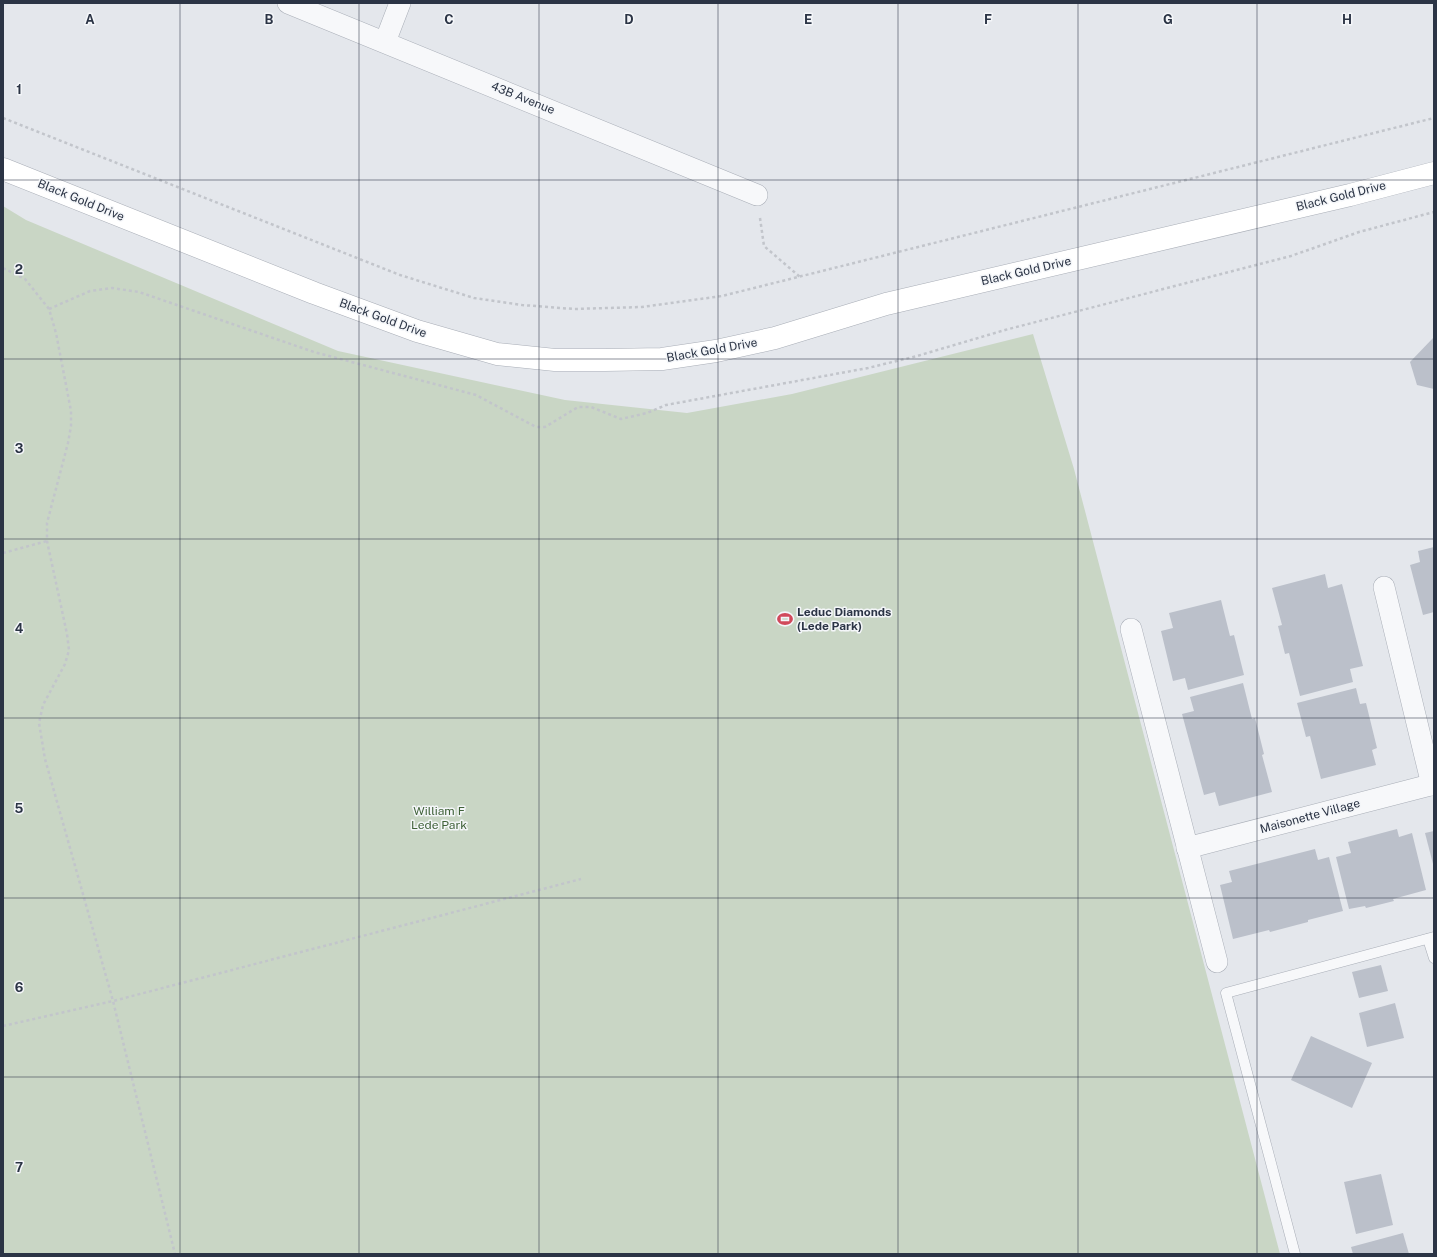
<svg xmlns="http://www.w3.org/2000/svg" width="1437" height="1257" font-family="'Public Sans',sans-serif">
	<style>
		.green { fill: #c9d6c5 }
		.building { fill: #bbc0ca }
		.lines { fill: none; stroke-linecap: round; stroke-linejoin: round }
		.lane-casing { stroke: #a9aeb7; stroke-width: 11 }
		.street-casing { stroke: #a9aeb7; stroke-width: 22 }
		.secondary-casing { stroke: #a9aeb7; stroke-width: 23 }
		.path { stroke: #c2c5cb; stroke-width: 2.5; stroke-dasharray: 3 3; stroke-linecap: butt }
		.lane { stroke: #f7f8fa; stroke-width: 10 }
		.street { stroke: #f7f8fa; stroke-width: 21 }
		.secondary { stroke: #fff; stroke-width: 22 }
		.grid { fill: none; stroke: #2b3445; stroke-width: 1; stroke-opacity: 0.55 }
		.labels { text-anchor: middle; stroke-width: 3; stroke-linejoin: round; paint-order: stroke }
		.street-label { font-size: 12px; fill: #2b3445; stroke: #f4f6f9 }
		.poi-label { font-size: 12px; font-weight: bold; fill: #2b3445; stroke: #f4f6f9; text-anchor: start }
		.park-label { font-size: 12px; fill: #3f6138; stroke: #f4f6f9 }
		.grid-label { font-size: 13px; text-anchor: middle; font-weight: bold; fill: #2b3445; stroke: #f4f6f9; stroke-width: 3; stroke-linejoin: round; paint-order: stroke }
	</style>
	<rect width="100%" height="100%" fill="#e4e7ec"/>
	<path class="green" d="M 3,206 L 26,220 L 338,351 L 565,400 L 687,413 L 792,394 L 1033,334 L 1074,469 L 1280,1254 L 3,1254 Z"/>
	<g class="building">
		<path d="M 1434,337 L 1434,389 L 1417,385 L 1410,362 Z"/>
		<path d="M 1434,547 L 1434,612 L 1423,615 L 1410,565 L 1420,562 L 1418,551 Z"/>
		<path d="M 1325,574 L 1328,588 L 1342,584 L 1363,666 L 1350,669 L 1353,682 L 1300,696 L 1289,653 L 1285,654 L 1278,626 L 1282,625 L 1272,588 Z"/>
		<path d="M 1221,600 L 1230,636 L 1234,635 L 1244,675 L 1188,690 L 1185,678 L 1173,681 L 1161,631 L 1173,628 L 1169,613 Z"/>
		<path d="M 1243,683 L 1252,719 L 1255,718 L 1264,754 L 1262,755 L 1272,792 L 1219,806 L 1215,792 L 1204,795 L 1182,714 L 1194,711 L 1190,697 Z"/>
		<path d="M 1356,688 L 1360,704 L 1366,703 L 1377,748 L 1372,750 L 1376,765 L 1321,779 L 1310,736 L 1306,737 L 1297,703 Z"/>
		<path d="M 1397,829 L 1399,837 L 1412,833 L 1426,890 L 1393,899 L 1394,901 L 1366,908 L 1365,906 L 1349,909 L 1336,857 L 1351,853 L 1348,842 Z"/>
		<path d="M 1434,831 L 1434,864 L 1433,864 L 1425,833 Z"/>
		<path d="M 1315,849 L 1318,860 L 1329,857 L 1343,911 L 1308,920 L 1308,922 L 1270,932 L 1269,930 L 1233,939 L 1220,885 L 1232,882 L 1229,871 Z"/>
		<path d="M 1381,965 L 1388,991 L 1359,998 L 1352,972 Z"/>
		<path d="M 1395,1003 L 1404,1038 L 1367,1047 L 1359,1013 Z"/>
		<path d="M 1311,1036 L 1372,1063 L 1352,1108 L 1291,1080 Z"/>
		<path d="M 1381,1174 L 1393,1225 L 1356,1234 L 1344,1182 Z"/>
		<path d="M 1403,1233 L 1409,1254 L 1353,1254 L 1351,1247 Z"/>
	</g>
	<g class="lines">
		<defs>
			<g id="lane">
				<path d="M 1428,939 L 1434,958"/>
				<path d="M 1295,1254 L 1226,993 L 1434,937"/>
			</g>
			<g id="street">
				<path d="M 288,3 L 757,195"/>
				<path d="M 385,42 L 400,3"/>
				<path d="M 1384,587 L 1432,785"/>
				<path d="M 1131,629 L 1217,962"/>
				<path d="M 1187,848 L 1434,784"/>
			</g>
			<path id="secondary" d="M 3,169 L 314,293 L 417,331 L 497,354 L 555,360 L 605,360 L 662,359 L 716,351 L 775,338 L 886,304 L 1350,195 L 1434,173"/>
		</defs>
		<use href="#lane" class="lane-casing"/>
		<use href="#street" class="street-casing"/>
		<use href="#secondary" class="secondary-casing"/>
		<g class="path">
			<path d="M 3,118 L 400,275 L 474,298 L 522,305 L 574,309 L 642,307 L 722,296 L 1434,118"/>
			<path d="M 760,218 L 764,246 L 800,277"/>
			<path d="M 3,268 L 25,279 L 49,309 L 56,333 L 71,411 L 71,426 L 68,443 L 47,523 L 47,541 L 67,634 L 69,650 L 65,664 L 43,705 L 39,723 L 45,759 L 113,1001 L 175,1254"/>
			<path d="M 49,309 L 90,291 L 112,288 L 139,292 L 314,352 L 476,395 L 536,427 L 545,427 L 578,407 L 591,407 L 621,419 L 647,413 L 666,405 L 868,368 L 917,356 L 1005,330 L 1291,256 L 1359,232 L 1434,212"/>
			<path d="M 3,553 L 47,541"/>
			<path d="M 3,1026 L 113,1001 L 581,879"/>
		</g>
		<use href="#lane" class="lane"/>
		<use href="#street" class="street"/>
		<use href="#secondary" class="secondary"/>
	</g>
	<path class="grid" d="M 180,3 L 180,1254M 359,3 L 359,1254M 539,3 L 539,1254M 718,3 L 718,1254M 898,3 L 898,1254M 1078,3 L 1078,1254M 1257,3 L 1257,1254M 3,180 L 1434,180M 3,359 L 1434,359M 3,539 L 1434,539M 3,718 L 1434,718M 3,898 L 1434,898M 3,1077 L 1434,1077"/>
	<defs>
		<symbol id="stadium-bare" viewBox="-9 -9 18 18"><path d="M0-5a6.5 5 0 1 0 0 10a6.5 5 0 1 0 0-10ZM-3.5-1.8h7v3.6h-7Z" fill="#d1495b" stroke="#f4f6f9" stroke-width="2.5" paint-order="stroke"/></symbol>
	</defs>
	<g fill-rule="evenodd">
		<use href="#stadium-bare" x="774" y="608" width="22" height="22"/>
	</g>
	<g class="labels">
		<g class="street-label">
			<text transform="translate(523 98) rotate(22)" y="4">43B Avenue</text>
			<text transform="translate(1341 196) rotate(-14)" y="4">Black Gold Drive</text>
			<text transform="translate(81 200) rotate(22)" y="4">Black Gold Drive</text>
			<text transform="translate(1026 271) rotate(-13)" y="4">Black Gold Drive</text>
			<text transform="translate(383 318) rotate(20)" y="4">Black Gold Drive</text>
			<text transform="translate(712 350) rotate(-10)" y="4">Black Gold Drive</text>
			<text transform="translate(1310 816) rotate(-15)" y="4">Maisonette Village</text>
		</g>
		<g class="poi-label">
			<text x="797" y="616">Leduc Diamonds<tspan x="797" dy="14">(Lede Park)</tspan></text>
		</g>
		<g class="park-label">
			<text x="439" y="815">William F<tspan x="439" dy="14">Lede Park</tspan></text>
		</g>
	</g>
	<g class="grid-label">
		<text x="90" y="24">A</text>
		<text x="269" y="24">B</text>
		<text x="449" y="24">C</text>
		<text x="629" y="24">D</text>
		<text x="808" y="24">E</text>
		<text x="988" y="24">F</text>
		<text x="1168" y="24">G</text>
		<text x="1347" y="24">H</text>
		<text x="19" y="94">1</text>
		<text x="19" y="274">2</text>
		<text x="19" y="453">3</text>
		<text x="19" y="633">4</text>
		<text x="19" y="813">5</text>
		<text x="19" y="992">6</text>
		<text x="19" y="1172">7</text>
	</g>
	<rect width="1437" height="1257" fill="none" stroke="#2b3445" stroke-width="8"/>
</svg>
